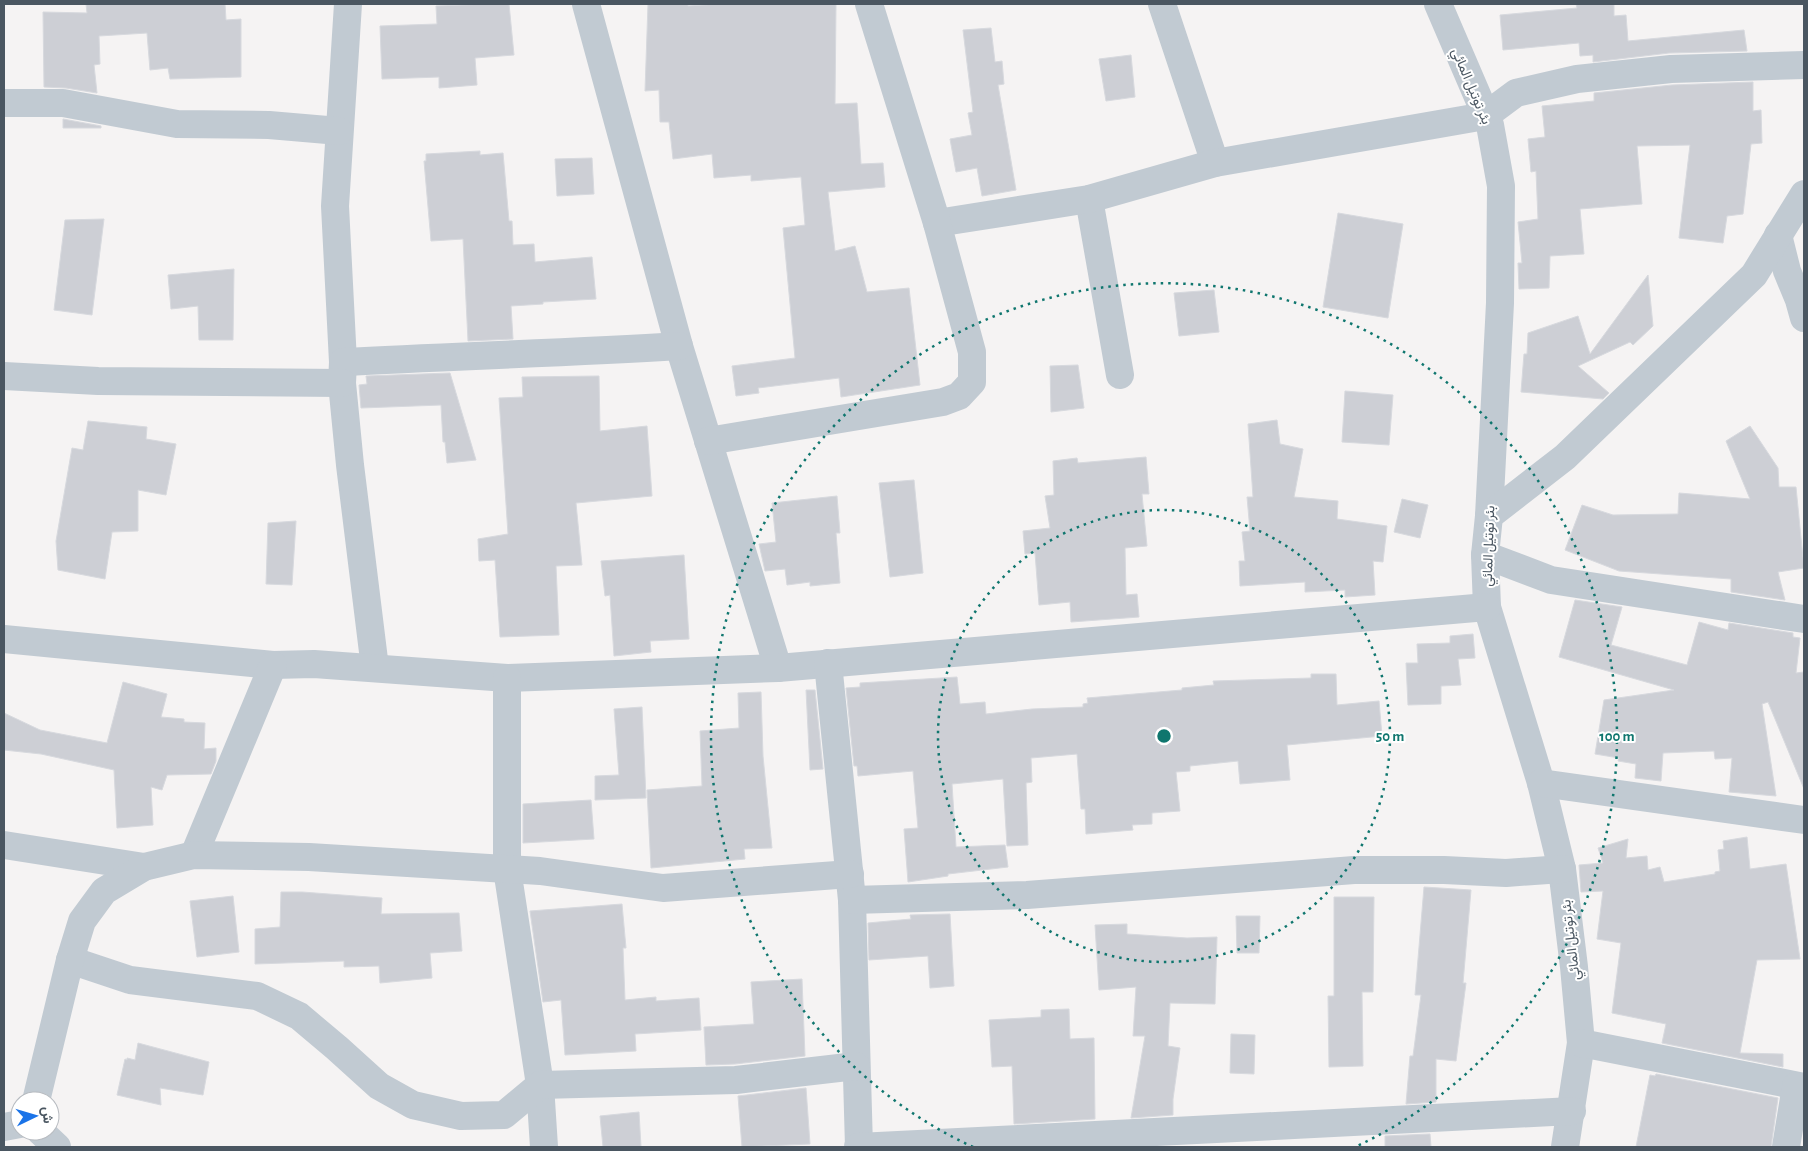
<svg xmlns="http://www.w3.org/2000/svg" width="1808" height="1151" font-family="'Alegreya Sans',Vazirmatn,sans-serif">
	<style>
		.building { fill: #cdcfd5; stroke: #d7d9de }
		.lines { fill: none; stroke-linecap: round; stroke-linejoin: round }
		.street { stroke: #c1cad2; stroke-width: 28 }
		.ring { fill: none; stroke: #0f766e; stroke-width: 2.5; stroke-dasharray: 2.5 5 }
		.labels { text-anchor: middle; stroke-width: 4; stroke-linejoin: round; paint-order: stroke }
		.street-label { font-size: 14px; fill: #4a5661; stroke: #fff }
		.centre { fill: #0f766e; stroke: #fff; stroke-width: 2.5 }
		.ring-label { font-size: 15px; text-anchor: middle; font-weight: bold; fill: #0f766e; stroke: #fff; stroke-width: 4; stroke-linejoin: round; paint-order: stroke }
	</style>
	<rect width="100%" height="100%" fill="#f5f3f3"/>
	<g class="building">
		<path d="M 86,4 L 225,4 L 226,20 L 241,19 L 241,77 L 170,79 L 168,68 L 150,70 L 147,33 L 99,36 L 100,64 L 94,65 L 97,93 L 66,88 L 44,87 L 43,12 L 87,13 Z"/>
		<path d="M 489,4 L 509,4 L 514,55 L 475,58 L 477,85 L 439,88 L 439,77 L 382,79 L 380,26 L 437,24 L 436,6 Z"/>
		<path d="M 648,4 L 688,4 L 688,6 L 717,4 L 836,4 L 835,104 L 857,103 L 861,164 L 883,163 L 885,187 L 828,192 L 835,251 L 855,246 L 867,292 L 909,288 L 920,385 L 841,397 L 839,378 L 758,388 L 759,393 L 736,396 L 732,366 L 795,358 L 783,228 L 805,225 L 801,177 L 751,181 L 751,175 L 714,178 L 712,154 L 673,159 L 669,122 L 660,122 L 659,90 L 645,91 Z"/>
		<path d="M 1576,4 L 1614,4 L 1614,16 L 1626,15 L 1628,41 L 1744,30 L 1747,51 L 1669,53 L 1593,62 L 1593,55 L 1580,56 L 1579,43 L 1503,50 L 1500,15 L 1577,8 Z"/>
		<path d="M 991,28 L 995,62 L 1002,61 L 1004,84 L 998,85 L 1016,190 L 982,196 L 977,168 L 956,172 L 950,139 L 972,135 L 968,113 L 973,112 L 963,30 Z"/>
		<path d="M 1131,55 L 1135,97 L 1106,101 L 1099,59 Z"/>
		<path d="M 1753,82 L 1753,111 L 1761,110 L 1762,143 L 1751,144 L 1743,214 L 1727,216 L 1723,243 L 1679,238 L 1690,145 L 1637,146 L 1642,204 L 1580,209 L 1584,254 L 1550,256 L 1549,288 L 1519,289 L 1518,263 L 1522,263 L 1518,222 L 1538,219 L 1536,171 L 1531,172 L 1528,139 L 1545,137 L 1542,106 L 1594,101 L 1594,93 L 1672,85 Z"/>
		<path d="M 63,119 L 101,126 L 101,128 L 63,128 Z"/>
		<path d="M 480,151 L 480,155 L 503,153 L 509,221 L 512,221 L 513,245 L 534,244 L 535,262 L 592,257 L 596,299 L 543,302 L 543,304 L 511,306 L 513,339 L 468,341 L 463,239 L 431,241 L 424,161 L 426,161 L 426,154 Z"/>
		<path d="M 592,158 L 594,194 L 557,196 L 555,159 Z"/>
		<path d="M 1338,213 L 1403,224 L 1388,318 L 1323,307 Z"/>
		<path d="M 104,219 L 92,315 L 54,310 L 65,220 Z"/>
		<path d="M 234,269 L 233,340 L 199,340 L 198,306 L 171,309 L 168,275 Z"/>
		<path d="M 1648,275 L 1653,326 L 1633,345 L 1630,342 L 1578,366 L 1609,393 L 1603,399 L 1521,392 L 1524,354 L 1527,354 L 1528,333 L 1578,316 L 1590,354 Z"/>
		<path d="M 1214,290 L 1219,332 L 1179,336 L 1174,293 Z"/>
		<path d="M 1078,365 L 1084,408 L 1051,412 L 1050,366 Z"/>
		<path d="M 450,373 L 476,460 L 447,463 L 445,442 L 443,442 L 441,405 L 361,408 L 359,385 L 367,384 L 366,376 Z"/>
		<path d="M 599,376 L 600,431 L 647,426 L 652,496 L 576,503 L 582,565 L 556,566 L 559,635 L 500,637 L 495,560 L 479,561 L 478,539 L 508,534 L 499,398 L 523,397 L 522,377 Z"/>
		<path d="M 1345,391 L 1393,395 L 1389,445 L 1342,442 Z"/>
		<path d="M 1277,420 L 1280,444 L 1303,449 L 1294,497 L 1338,501 L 1337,519 L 1387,526 L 1383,562 L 1373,561 L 1375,595 L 1345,597 L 1345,590 L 1305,592 L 1305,582 L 1240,586 L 1239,561 L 1245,561 L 1242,532 L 1250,531 L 1247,497 L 1253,497 L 1248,424 Z"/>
		<path d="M 88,421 L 147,427 L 146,439 L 176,444 L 166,495 L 138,490 L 138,531 L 112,532 L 105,579 L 58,570 L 56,541 L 72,448 L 83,450 Z"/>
		<path d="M 1750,426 L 1778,468 L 1779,487 L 1796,487 L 1804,568 L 1778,572 L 1785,600 L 1731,592 L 1731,579 L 1619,571 L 1565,550 L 1582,505 L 1613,515 L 1678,514 L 1679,493 L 1750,499 L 1726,441 Z"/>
		<path d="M 1146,457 L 1149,494 L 1142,494 L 1147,546 L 1125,548 L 1126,595 L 1137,594 L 1139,617 L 1071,622 L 1070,602 L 1039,605 L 1035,553 L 1025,554 L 1023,531 L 1050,528 L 1045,496 L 1054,495 L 1053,461 L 1077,458 L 1078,463 Z"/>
		<path d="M 914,480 L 923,573 L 890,577 L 879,483 Z"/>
		<path d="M 837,496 L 840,533 L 836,533 L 840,583 L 810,586 L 810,582 L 787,585 L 785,569 L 765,571 L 759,544 L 776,542 L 772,503 Z"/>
		<path d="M 1402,499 L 1428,505 L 1420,538 L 1394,532 Z"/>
		<path d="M 296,521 L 292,585 L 266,584 L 268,523 Z"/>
		<path d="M 684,555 L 689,639 L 650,641 L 651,652 L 614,656 L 610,595 L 605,596 L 601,561 Z"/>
		<path d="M 1575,600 L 1622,607 L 1611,645 L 1687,665 L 1699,622 L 1728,630 L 1729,623 L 1793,633 L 1793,637 L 1800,638 L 1796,673 L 1804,672 L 1804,789 L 1768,702 L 1762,704 L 1776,796 L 1729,792 L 1732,758 L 1715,759 L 1714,751 L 1663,753 L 1661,781 L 1635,778 L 1636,764 L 1618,761 L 1619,758 L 1595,754 L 1604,700 L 1674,690 L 1559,657 Z"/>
		<path d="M 1473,634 L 1475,658 L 1458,659 L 1461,685 L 1441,686 L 1441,704 L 1408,705 L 1406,663 L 1418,663 L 1417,644 L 1450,643 L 1450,636 Z"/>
		<path d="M 1311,674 L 1336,674 L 1337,705 L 1379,701 L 1382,736 L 1287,745 L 1290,780 L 1240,784 L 1238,761 L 1190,766 L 1190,771 L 1176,772 L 1180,811 L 1152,813 L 1152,824 L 1132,825 L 1133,830 L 1086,834 L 1085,809 L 1081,809 L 1077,754 L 1031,758 L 1032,782 L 1026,783 L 1028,845 L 1007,846 L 1003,779 L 952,784 L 956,847 L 1005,845 L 1008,867 L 948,874 L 948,876 L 908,882 L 904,829 L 918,828 L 913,771 L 858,776 L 857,766 L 854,766 L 846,688 L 860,687 L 860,683 L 957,677 L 960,704 L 985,702 L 986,714 L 1032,709 L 1083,707 L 1083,704 L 1088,703 L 1087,698 L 1182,690 L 1182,688 L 1214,685 L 1213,681 L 1311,678 Z"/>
		<path d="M 123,682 L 167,694 L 161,717 L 184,719 L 184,722 L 205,723 L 204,749 L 216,748 L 216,761 L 211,774 L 167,775 L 162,790 L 151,787 L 153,825 L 117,828 L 114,770 L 41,754 L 4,750 L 4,713 L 40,730 L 107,743 Z"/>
		<path d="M 806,690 L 815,690 L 823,769 L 810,770 Z"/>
		<path d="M 761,692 L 763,756 L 772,848 L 744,849 L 745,859 L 651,868 L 647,790 L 702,786 L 700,731 L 739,728 L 738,693 Z"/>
		<path d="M 642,707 L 646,798 L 595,800 L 595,776 L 619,775 L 614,709 Z"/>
		<path d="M 591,800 L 594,839 L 523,843 L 523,804 Z"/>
		<path d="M 1747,837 L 1750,869 L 1786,864 L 1800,959 L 1757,960 L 1740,1053 L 1783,1054 L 1783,1067 L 1662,1043 L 1666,1024 L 1612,1013 L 1621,943 L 1597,939 L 1603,891 L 1581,892 L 1579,865 L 1603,863 L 1598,848 L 1628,839 L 1626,858 L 1647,856 L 1648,870 L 1660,867 L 1664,882 L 1715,874 L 1715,872 L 1720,871 L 1718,850 L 1724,849 L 1723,841 Z"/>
		<path d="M 1424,887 L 1471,890 L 1463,983 L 1466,983 L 1456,1061 L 1436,1059 L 1436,1102 L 1406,1104 L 1410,1056 L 1413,1056 L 1421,995 L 1415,995 Z"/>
		<path d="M 281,892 L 302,892 L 382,898 L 381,914 L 459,913 L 462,951 L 430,953 L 432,978 L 380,983 L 379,966 L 344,967 L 344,961 L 255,964 L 255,929 L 280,927 Z"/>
		<path d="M 233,896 L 239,952 L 197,957 L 190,901 Z"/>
		<path d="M 1334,897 L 1374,897 L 1373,992 L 1362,992 L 1363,1066 L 1329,1067 L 1328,996 L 1334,996 Z"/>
		<path d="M 622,904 L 626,948 L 623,948 L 625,1000 L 656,997 L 656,1001 L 699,998 L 701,1030 L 635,1034 L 636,1051 L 565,1055 L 561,1000 L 543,1002 L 530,911 Z"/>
		<path d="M 950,914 L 954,986 L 930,988 L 928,956 L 869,960 L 868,923 L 911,919 L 910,915 Z"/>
		<path d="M 1236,916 L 1260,916 L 1259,953 L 1237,953 Z"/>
		<path d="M 1127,924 L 1127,934 L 1187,938 L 1217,937 L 1215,1004 L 1170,1003 L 1168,1046 L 1180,1048 L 1173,1099 L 1173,1115 L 1131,1118 L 1145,1036 L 1133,1036 L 1136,987 L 1099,990 L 1095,925 Z"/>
		<path d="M 802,979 L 805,1056 L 735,1064 L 706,1065 L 704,1027 L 754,1024 L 751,982 Z"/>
		<path d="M 1069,1009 L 1070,1039 L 1094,1038 L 1095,1119 L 1014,1124 L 1012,1066 L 992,1067 L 989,1020 L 1041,1017 L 1041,1010 Z"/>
		<path d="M 1231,1034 L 1255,1035 L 1254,1074 L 1230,1073 Z"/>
		<path d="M 138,1043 L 209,1062 L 203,1095 L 160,1088 L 161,1105 L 117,1095 L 125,1059 L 127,1060 L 127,1058 L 135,1060 Z"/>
		<path d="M 1656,1074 L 1778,1098 L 1771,1147 L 1636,1147 L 1650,1075 L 1655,1076 Z"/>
		<path d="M 806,1088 L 810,1144 L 742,1147 L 738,1096 Z"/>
		<path d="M 639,1112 L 641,1147 L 603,1147 L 600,1116 Z"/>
		<path d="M 1430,1134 L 1431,1147 L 1385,1147 L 1385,1136 Z"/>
	</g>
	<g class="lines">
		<g class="street">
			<path d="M 348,4 L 335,206 L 343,362 L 342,383 L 350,465 L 375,668"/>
			<path d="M 586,4 L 679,346 L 778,668"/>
			<path d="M 1162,4 L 1215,163"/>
			<path d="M 1438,4 L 1490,125 L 1501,186 L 1500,303 L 1489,516 L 1485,555 L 1487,607 L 1541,783 L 1562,869 L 1574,967 L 1581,1043 L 1565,1147"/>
			<path d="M 4,103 L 63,103 L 177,124 L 269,125 L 339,131"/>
			<path d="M 1089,199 L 1120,375"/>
			<path d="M 937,223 L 1089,199 L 1215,163 L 1485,116 L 1516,93 L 1577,79 L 1671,69 L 1804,65"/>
			<path d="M 1778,235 L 1787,271 L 1799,300 L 1804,318"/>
			<path d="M 343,362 C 455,356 567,353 679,346"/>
			<path d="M 4,376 L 98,381 L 342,383"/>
			<path d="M 708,441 L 943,402 L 959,396 L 972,382 L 972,352 L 937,223 L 869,4"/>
			<path d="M 1489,516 L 1565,457 L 1754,275 L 1804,194"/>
			<path d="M 1485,555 L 1551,580 L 1804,619"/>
			<path d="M 4,639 L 273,665 L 314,664 L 507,678 L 778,668 L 1487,607"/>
			<path d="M 828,663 L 852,900 L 859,1147"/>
			<path d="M 507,678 L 507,869 L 540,1085 L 544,1147"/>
			<path d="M 1541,783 L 1804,820"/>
			<path d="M 4,845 L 144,867"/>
			<path d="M 194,855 L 273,665"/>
			<path d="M 852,900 L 1027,895 L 1354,870 L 1444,870 L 1506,873 L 1562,869"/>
			<path d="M 70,960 L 130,980 L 257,996 L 299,1016 L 337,1048 L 379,1086 L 413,1105 L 461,1116 L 504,1115 L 540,1085 L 736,1080 L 856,1066"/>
			<path d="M 1581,1043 L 1804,1087"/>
			<path d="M 36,1101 L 70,960 L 82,921 L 104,891 L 144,867 L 194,855 L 309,857 L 540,871 L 663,888 L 850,874"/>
			<path d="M 4,1127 L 20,1124"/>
			<path d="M 40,1131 L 57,1147"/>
			<path d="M 858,1147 L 1572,1111"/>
			<path d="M 1786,1147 L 1796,1086"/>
		</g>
	</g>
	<g class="ring">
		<circle cx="1164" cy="736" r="226"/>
		<path d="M973 1147A453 453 0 1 1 1355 1147"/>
	</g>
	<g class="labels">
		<g class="street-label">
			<text transform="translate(1472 86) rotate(67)" y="5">بئر توتيل المائي</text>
			<text transform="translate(1488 546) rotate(-88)" y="5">بئر توتيل المائي</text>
			<text transform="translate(1570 940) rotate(-97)" y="5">بئر توتيل المائي</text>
		</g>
	</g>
	<circle cx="1164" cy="736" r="8" class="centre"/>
	<g class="ring-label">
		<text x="1390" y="741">50 m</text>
		<text x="1617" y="741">100 m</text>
	</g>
	<rect width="1808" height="1151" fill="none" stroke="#4a5661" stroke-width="10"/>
	<g transform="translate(35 1116) rotate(85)"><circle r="24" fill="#ffffff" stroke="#b7bbc0"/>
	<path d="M0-4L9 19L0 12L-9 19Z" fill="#1a73e8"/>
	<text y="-8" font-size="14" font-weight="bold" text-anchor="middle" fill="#4a5661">ش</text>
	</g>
</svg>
